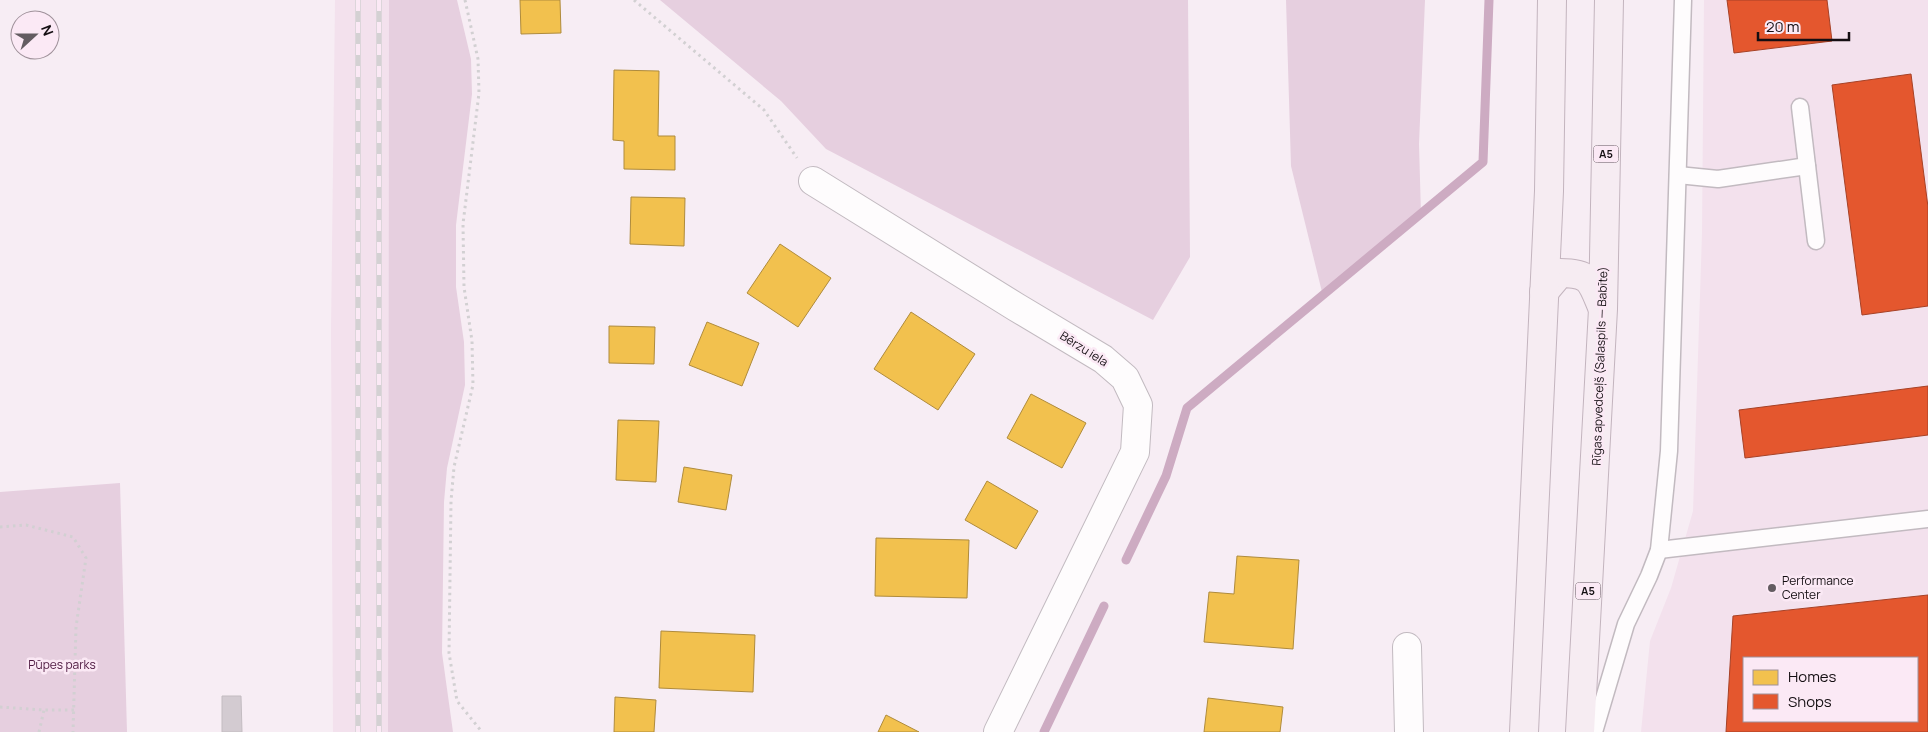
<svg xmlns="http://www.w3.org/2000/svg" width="1928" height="732" font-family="Manrope,sans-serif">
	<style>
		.built { fill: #f3e1ed; fill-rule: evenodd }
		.green { fill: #e6cfdf }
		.homes { fill: #f2c14e; stroke: #af8b3c }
		.shops { fill: #e4572e; stroke: #a64126; fill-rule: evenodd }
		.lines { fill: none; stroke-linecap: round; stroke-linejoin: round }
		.stream { stroke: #cdabc2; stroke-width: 9 }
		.building { fill: #d3cbd1; stroke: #c3bcc1 }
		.service-casing { stroke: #c2bac0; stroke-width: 19 }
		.minor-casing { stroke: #c2bac0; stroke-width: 30 }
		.trunk-casing { stroke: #c3b4be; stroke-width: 30 }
		.path { stroke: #d2d0d2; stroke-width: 3; stroke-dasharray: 2.5 4; stroke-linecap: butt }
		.service { stroke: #fefcfd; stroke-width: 16 }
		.minor { stroke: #fefcfd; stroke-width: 28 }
		.trunk { stroke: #f6ecf2; stroke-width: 28 }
		.rail-casing { stroke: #d4d1d3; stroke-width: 5.5 }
		.rail { stroke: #fbe9f5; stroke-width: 4; stroke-dasharray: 11; stroke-linecap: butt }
		.poi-dot { fill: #635c61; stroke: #fbe9f5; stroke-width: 2 }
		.labels { text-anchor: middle; stroke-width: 5; stroke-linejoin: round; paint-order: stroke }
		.shield { fill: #fbe9f5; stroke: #595056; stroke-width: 1 }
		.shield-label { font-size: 11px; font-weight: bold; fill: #140e12 }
		.street-label { font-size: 12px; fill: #140e12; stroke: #fbe9f5 }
		.poi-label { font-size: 12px; fill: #140e12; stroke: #fbe9f5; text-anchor: start }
		.park-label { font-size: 12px; fill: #4e1840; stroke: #fbe9f5 }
	</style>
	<rect width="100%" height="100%" fill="#f7edf4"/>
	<g class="built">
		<path d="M 335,0 L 389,0 L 388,732 L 333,732 L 331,331 Z"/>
		<path d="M 1704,0 L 1928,0 L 1928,732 L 1641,732 L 1650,641 L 1671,588 L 1693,511 L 1702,233 ZM 1744,658 L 1917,658 L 1917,721 L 1744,721 Z"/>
	</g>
	<g class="green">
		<path d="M 389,0 L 457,0 L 471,59 L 472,94 L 456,225 L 456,287 L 464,342 L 465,385 L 447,468 L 444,502 L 442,653 L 453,732 L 388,732 Z"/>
		<path d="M 660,0 L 1188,0 L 1190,257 L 1153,320 L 826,149 L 781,101 Z"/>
		<path d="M 1286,0 L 1425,0 L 1419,144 L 1421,215 L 1323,296 L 1291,166 Z"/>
		<path d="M 120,483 L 127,732 L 0,732 L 0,492 Z"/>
	</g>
	<g class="homes">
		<path d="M 520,0 L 560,0 L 561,33 L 521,34 Z"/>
		<path d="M 614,70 L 659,71 L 658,136 L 675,136 L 675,170 L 624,169 L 624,141 L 613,140 Z"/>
		<path d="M 631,197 L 685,198 L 684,246 L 630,244 Z"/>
		<path d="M 780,244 L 831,278 L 798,327 L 747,293 Z"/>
		<path d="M 911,312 L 975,354 L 938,410 L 874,369 Z"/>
		<path d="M 707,322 L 759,343 L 742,386 L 689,365 Z"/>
		<path d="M 609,326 L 655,327 L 654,364 L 609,363 Z"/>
		<path d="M 1031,394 L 1086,423 L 1062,468 L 1007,438 Z"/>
		<path d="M 618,420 L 659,421 L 656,482 L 616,480 Z"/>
		<path d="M 684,467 L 732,475 L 726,510 L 678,502 Z"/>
		<path d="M 987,481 L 1038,511 L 1016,549 L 965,520 Z"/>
		<path d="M 876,538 L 969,540 L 967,598 L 875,596 Z"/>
		<path d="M 1237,556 L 1299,560 L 1293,649 L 1204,642 L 1209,592 L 1234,594 Z"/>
		<path d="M 661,631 L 755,635 L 753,692 L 659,688 Z"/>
		<path d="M 615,697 L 656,700 L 654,732 L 614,732 Z"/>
		<path d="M 1208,698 L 1283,707 L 1280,732 L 1204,732 Z"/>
		<path d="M 886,715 L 919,732 L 878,732 Z"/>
	</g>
	<g class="shops">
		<path d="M 1727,0 L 1827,0 L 1832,41 L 1734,53 Z"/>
		<path d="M 1911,74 L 1928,207 L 1928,306 L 1862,315 L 1832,85 Z"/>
		<path d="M 1928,386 L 1928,435 L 1745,458 L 1739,410 Z"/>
		<path d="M 1928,595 L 1928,732 L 1726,732 L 1733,616 ZM 1744,658 L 1917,658 L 1917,721 L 1744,721 Z"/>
	</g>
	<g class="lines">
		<g class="stream">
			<path d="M 1126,560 L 1166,476 L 1187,408 L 1483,162 L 1489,0"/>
			<path d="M 1044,732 L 1104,606"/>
		</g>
	</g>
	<path class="building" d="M 222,696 L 241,696 L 242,732 L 222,732 Z"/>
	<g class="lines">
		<defs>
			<g id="service">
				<path d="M 1800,107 L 1816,241"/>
				<path d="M 1678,175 L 1718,179 L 1807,166"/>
				<path d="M 1659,550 L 1928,519"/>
				<path d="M 1594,732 L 1626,624 L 1649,576 L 1659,550 L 1669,451 L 1683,0"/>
			</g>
			<g id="minor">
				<path d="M 813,181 L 1016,307 L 1103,359 L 1125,378 L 1138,405 L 1135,452 L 998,732"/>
				<path d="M 1407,647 L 1409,732"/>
			</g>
			<g id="trunk">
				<path d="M 1544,292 L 1560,273 C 1591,273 1591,281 1602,307"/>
				<path d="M 1524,732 L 1549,191 L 1552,0"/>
				<path d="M 1580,732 L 1603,309 L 1609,0"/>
			</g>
		</defs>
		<use href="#service" class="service-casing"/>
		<use href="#minor" class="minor-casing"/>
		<use href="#trunk" class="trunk-casing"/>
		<g class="path">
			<path d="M 465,0 L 478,59 L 479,93 L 463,224 L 464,287 L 472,341 L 473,385 L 454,467 L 451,501 L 449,653 L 457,701 L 482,732"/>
			<path d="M 634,0 L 764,110 L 797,158"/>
			<path d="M 0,527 L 26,525 L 73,537 L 86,558 L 76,627 L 73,732"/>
			<path d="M 0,707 L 44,710 L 75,710"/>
			<path d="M 39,732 L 44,710"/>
		</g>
		<use href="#service" class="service"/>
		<use href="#minor" class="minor"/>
		<use href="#trunk" class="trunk"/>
		<defs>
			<g id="rail">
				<path d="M 358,0 L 358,732"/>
				<path d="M 379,0 L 379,732"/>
			</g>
		</defs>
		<use href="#rail" class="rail-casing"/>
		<use href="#rail" class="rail"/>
	</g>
	<circle class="poi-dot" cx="1772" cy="588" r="5"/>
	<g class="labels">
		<g class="shield">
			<rect x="1593.5" y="145.5" width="25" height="17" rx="4"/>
			<rect x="1575.5" y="582.5" width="25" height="17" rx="4"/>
		</g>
		<g class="shield-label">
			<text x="1606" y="158">A5</text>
			<text x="1588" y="595">A5</text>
		</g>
		<g class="street-label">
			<text transform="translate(1084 349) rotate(32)" y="4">Bērzu iela</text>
			<text transform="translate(1600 366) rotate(-88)" y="4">Rīgas apvedceļš (Salaspils — Babīte)</text>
		</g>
		<g class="poi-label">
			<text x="1782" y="585">Performance<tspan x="1782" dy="14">Center</tspan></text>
		</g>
		<g class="park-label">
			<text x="62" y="669">Pūpes parks</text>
		</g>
	</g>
	<rect x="1743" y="657" width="175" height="65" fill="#fbe9f5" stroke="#9f919a"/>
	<rect x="1753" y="670" width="25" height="15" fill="#f2c14e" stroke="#9f919a"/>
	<text x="1788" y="682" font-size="15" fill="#140e12">Homes</text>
	<rect x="1753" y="694" width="25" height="15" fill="#e4572e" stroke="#9f919a"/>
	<text x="1788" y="707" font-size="15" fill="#140e12">Shops</text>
	<g transform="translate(35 35) rotate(69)"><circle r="24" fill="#fbe9f5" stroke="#9f919a"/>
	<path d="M0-4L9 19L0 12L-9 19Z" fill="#635c61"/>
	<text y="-8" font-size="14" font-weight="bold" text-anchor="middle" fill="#140e12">N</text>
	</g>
	<path d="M1758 32v8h91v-8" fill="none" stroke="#140e12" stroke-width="2.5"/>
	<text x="1766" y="32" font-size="15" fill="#140e12" stroke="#fbe9f5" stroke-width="4" paint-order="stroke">20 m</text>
</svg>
